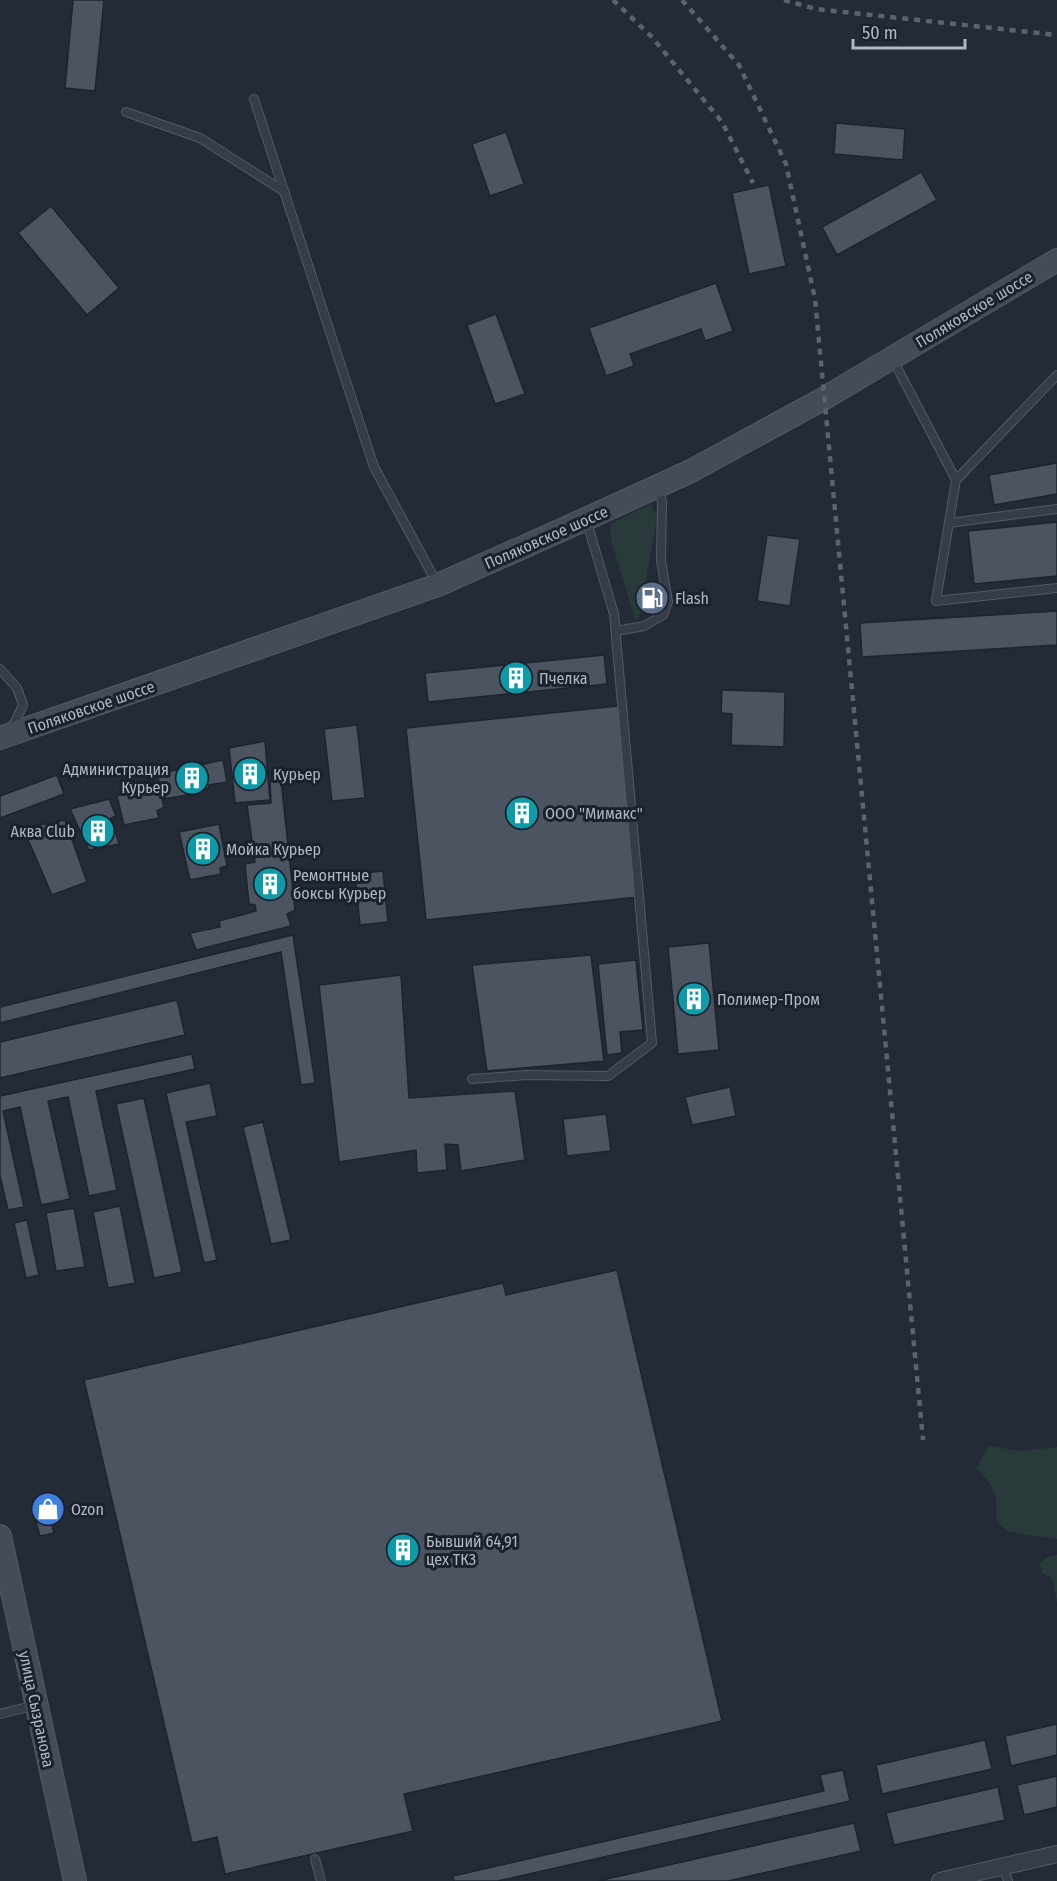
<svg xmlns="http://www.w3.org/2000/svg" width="1057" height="1881" font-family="'Fira Sans Condensed',sans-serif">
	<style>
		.green { fill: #293a3b }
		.building { fill: #4c5462; stroke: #1e242e; stroke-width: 1.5 }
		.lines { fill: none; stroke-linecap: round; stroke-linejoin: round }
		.lane-casing { stroke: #545a65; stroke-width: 10 }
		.street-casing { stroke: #545a65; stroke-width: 18 }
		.secondary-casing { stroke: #545a65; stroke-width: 24 }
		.lane { stroke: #373d47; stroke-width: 8 }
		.street { stroke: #373d47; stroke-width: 16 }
		.secondary { stroke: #454c59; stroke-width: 22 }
		.rail { stroke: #5b636f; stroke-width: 4.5; stroke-dasharray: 6 6; stroke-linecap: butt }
		.labels { text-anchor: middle; stroke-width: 6; stroke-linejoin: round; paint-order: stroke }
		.street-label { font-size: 16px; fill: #b1b7c3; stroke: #1c222c }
		.poi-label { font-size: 16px; fill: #b1b7c3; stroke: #1c222c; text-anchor: start }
	</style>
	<rect width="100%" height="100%" fill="#232b36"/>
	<g class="green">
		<path d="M 651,504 L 657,517 L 639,619 L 635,619 L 611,540 L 610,524 Z"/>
		<path d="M 989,1446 L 1022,1451 L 1057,1447 L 1057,1539 L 1008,1532 L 996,1521 C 998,1493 995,1488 976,1468 Z"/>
		<path d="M 1057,1555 L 1057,1603 L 1052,1578 L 1042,1573 L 1039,1564 L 1047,1557 Z"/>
	</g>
	<g class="building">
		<path d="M 73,0 L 104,0 L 95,91 L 65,88 Z"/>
		<path d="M 836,123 L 905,129 L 903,160 L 834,154 Z"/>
		<path d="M 506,132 L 524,184 L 490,196 L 472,144 Z"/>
		<path d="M 921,172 L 937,200 L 837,255 L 822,227 Z"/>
		<path d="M 769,185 L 786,266 L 749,274 L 732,193 Z"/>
		<path d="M 51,206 L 119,288 L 87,315 L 18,233 Z"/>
		<path d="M 716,283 L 733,331 L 705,341 L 701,329 L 630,354 L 634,366 L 606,376 L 589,328 Z"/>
		<path d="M 496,314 L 525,394 L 495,404 L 467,325 Z"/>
		<path d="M 1057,463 L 1057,494 L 994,505 L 989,475 Z"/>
		<path d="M 1057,522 L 1057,576 L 974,584 L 968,531 Z"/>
		<path d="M 767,535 L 800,539 L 790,606 L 757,601 Z"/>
		<path d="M 646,586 L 663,589 L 659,610 L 642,607 Z"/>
		<path d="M 1057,611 L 1057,645 L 862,657 L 860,623 Z"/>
		<path d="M 604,655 L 607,684 L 428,702 L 425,673 Z"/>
		<path d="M 722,690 L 785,692 L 784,747 L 731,745 L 732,714 L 721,713 Z"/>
		<path d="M 618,706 L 638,897 L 426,920 L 406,728 Z"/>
		<path d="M 357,725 L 365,798 L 332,801 L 324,729 Z"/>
		<path d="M 265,741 L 270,800 L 235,803 L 229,748 Z"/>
		<path d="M 223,760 L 227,782 L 209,785 L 209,788 L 200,790 L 199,793 L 164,799 L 157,774 Z"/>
		<path d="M 57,775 L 64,794 L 0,818 L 0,796 Z"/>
		<path d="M 281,780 L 295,910 L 287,914 L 291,926 L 196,950 L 190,933 L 220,927 L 219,921 L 256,911 L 255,905 L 249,904 L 245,864 L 255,862 L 247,805 L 271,803 L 270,782 Z"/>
		<path d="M 158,782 L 164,807 L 157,811 L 159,818 L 124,825 L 117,796 Z"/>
		<path d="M 109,799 L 116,816 L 111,818 L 119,844 L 89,850 L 70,809 Z"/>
		<path d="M 65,820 L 87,882 L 52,895 L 23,828 Z"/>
		<path d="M 219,824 L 227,866 L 220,868 L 221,874 L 190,880 L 179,832 Z"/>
		<path d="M 383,871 L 388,922 L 360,925 L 355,874 Z"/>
		<path d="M 293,935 L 315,1083 L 301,1085 L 281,952 L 0,1023 L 0,1007 Z"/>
		<path d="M 709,943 L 719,1050 L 678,1054 L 668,947 Z"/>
		<path d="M 591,955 L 604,1061 L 487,1071 L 472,965 Z"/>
		<path d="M 636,960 L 643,1030 L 620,1032 L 622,1053 L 607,1055 L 598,964 Z"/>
		<path d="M 401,975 L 409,1098 L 515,1091 L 525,1160 L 461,1171 L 458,1145 L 445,1144 L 447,1170 L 417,1173 L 416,1150 L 339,1162 L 319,985 Z"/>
		<path d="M 177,1000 L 185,1035 L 0,1078 L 0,1042 Z"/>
		<path d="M 192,1054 L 195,1069 L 96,1091 L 117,1190 L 89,1196 L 68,1097 L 48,1101 L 70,1199 L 41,1205 L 20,1107 L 3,1111 L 24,1207 L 8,1210 L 0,1176 L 0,1096 Z"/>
		<path d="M 210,1083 L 217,1116 L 186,1122 L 217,1260 L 204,1263 L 166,1093 Z"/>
		<path d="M 730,1087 L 736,1116 L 692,1125 L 685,1097 Z"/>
		<path d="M 144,1098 L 182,1272 L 154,1278 L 116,1104 Z"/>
		<path d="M 606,1114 L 611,1151 L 567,1156 L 563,1119 Z"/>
		<path d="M 263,1122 L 291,1240 L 271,1244 L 243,1127 Z"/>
		<path d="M 120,1206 L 135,1283 L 108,1288 L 93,1212 Z"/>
		<path d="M 74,1208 L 85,1267 L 56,1271 L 46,1213 Z"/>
		<path d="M 27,1220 L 39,1275 L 26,1278 L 14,1223 Z"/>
		<path d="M 617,1270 L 722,1721 L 404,1794 L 413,1831 L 225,1874 L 217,1837 L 192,1843 L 84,1380 L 503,1283 L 506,1295 Z"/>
		<path d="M 45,1498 L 54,1533 L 40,1536 L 30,1502 Z"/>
		<path d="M 1057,1724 L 1057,1755 L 1011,1766 L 1005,1736 Z"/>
		<path d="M 985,1740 L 992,1769 L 882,1794 L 876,1765 Z"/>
		<path d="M 843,1770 L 850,1801 L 498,1881 L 454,1881 L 453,1876 L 824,1791 L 820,1775 Z"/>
		<path d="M 1057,1776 L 1057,1807 L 1024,1815 L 1017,1785 Z"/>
		<path d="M 998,1787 L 1005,1820 L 894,1845 L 886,1813 Z"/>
		<path d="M 854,1823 L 861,1851 L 728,1881 L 598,1881 Z"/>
	</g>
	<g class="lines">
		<defs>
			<g id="lane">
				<path d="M 254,99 L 374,467 L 438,585"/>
				<path d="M 126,112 L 200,138 L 285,192"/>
				<path d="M 893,360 L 956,480 L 936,601 L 1057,588"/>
				<path d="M 956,480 L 1057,375"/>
				<path d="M 949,523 L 1057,509"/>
				<path d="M 616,631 L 644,626 L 663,615 L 668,602 L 661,561 L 662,502 L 659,488"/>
				<path d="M 0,669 L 17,688 L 23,705 L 15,722 L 9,729"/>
				<path d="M 472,1079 L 527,1075 L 608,1076 L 652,1043 L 614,614 L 586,519"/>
				<path d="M 0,1714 L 36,1705"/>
				<path d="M 315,1859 L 321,1881"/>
				<path d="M 1003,1866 L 1008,1881"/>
			</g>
			<path id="street" d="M 940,1881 L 1057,1854"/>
			<g id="secondary">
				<path d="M 0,738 L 438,585 L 586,519 L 691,471 L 823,399 L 1057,260"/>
				<path d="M 0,1536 L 75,1881"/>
			</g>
		</defs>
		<use href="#lane" class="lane-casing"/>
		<use href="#street" class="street-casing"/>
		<use href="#secondary" class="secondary-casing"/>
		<use href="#lane" class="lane"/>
		<use href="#street" class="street"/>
		<use href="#secondary" class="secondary"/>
		<g class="rail">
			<path d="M 613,0 L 651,36 L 722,122 L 753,183"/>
			<path d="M 682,0 L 739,65 L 786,164 L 815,299 L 923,1440"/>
			<path d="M 784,0 L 816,9 L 1057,35"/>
		</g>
	</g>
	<defs>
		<symbol id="fuel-disc" viewBox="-11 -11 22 22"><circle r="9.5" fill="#5c6f8a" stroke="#1c222c"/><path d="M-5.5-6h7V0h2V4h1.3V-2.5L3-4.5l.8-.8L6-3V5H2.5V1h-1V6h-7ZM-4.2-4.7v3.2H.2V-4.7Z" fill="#fff"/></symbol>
		<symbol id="building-disc" viewBox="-11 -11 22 22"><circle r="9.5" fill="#0f9aa8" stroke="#1c222c"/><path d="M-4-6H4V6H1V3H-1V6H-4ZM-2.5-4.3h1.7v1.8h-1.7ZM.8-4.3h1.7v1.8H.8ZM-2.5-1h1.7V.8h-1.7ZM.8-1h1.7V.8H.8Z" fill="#fff"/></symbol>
		<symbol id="shop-disc" viewBox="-11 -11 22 22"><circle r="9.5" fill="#3f7fe0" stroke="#1c222c"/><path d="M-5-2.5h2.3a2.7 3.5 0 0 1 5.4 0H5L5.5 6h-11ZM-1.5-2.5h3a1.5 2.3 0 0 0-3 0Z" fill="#fff"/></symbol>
	</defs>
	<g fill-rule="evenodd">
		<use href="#fuel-disc" x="633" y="579" width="38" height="38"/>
		<use href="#building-disc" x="497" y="659" width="38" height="38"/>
		<use href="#building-disc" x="231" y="755" width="38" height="38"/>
		<use href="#building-disc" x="173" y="759" width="38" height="38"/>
		<use href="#building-disc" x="503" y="794" width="38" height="38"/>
		<use href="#building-disc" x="79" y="812" width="38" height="38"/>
		<use href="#building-disc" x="184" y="830" width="38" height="38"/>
		<use href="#building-disc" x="251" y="865" width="38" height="38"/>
		<use href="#building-disc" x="675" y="980" width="38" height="38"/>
		<use href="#shop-disc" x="29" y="1490" width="38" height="38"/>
		<use href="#building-disc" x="384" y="1531" width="38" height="38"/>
	</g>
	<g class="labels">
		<g class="street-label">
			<text transform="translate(974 309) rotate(-31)" y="6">Поляковское шоссе</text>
			<text transform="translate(546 537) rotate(-24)" y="6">Поляковское шоссе</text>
			<text transform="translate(91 707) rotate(-19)" y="6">Поляковское шоссе</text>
			<text transform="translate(37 1709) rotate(78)" y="6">улица Сызранова</text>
		</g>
		<g class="poi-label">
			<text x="675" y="604">Flash</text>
			<text x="539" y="684">Пчелка</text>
			<text x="169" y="775" text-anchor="end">Администрация<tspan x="169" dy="18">Курьер</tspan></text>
			<text x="273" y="780">Курьер</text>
			<text x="545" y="819">ООО "Мимакс"</text>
			<text x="75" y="837" text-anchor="end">Аква Club</text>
			<text x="226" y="855">Мойка Курьер</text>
			<text x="293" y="881">Ремонтные<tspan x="293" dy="18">боксы Курьер</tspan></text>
			<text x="717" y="1005">Полимер-Пром</text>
			<text x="71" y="1515">Ozon</text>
			<text x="426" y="1547">Бывший 64,91<tspan x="426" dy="18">цех ТКЗ</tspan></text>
		</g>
	</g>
	<path d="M853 39v9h112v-9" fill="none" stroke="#b1b7c3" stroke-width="3"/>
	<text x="862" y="39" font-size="18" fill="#b1b7c3" stroke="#1c222c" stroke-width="4.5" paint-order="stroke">50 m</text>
</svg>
